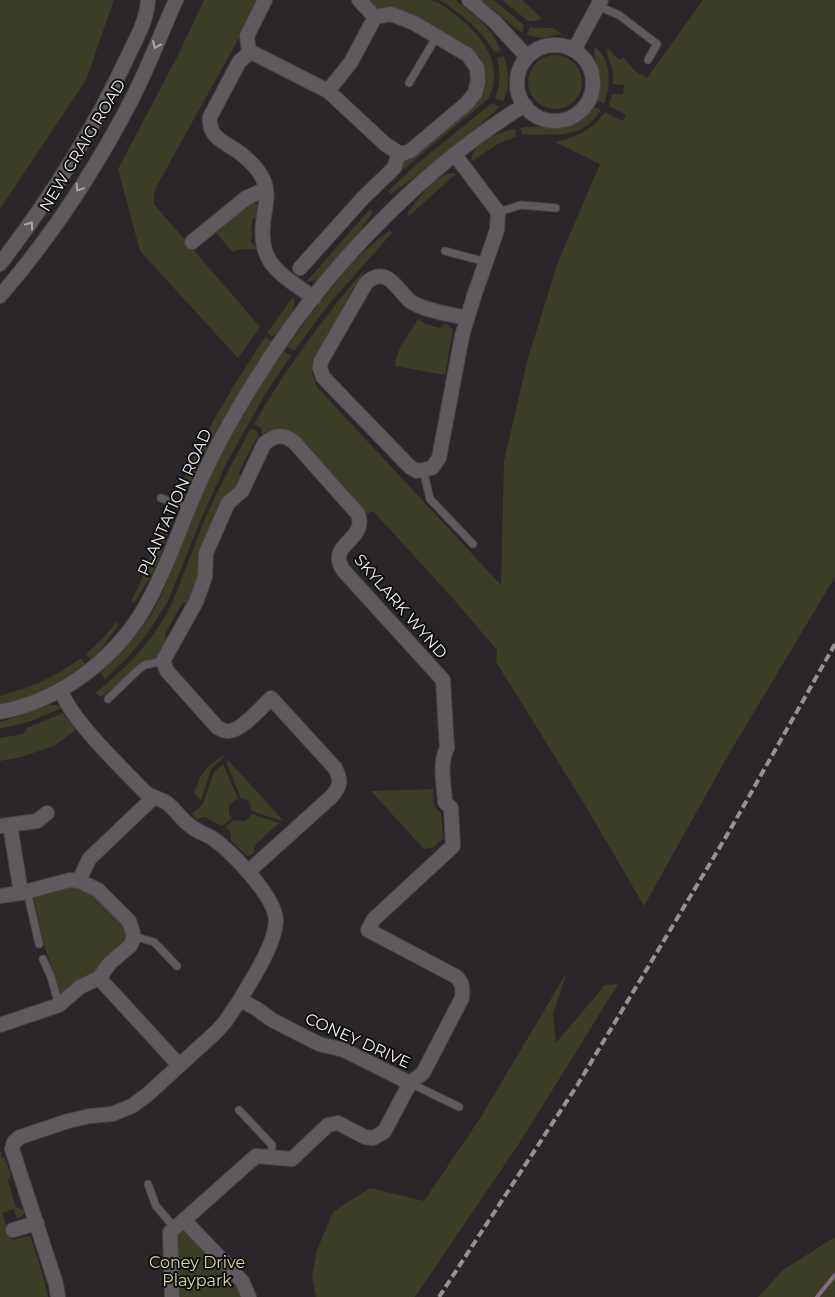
<svg xmlns="http://www.w3.org/2000/svg" width="835" height="1297" font-family="Montserrat,sans-serif">
	<style>
		.green { fill: #3b3d25 }
		.lines { fill: none; stroke-linecap: round; stroke-linejoin: round }
		.stream { stroke: #836a80; stroke-width: 4 }
		.service-casing { stroke: #484447; stroke-width: 9 }
		.minor-casing { stroke: #484447; stroke-width: 16 }
		.tertiary-casing { stroke: #484447; stroke-width: 16 }
		.service { stroke: #5f5a5e; stroke-width: 7 }
		.minor { stroke: #5f5a5e; stroke-width: 14 }
		.tertiary { stroke: #5f5a5e; stroke-width: 14 }
		.rail { stroke: #959295; stroke-width: 4; stroke-dasharray: 8 4; stroke-linecap: butt }
		.oneway { stroke: #a8a4a7 }
		.labels { text-anchor: middle; stroke-width: 4; stroke-linejoin: round; paint-order: stroke }
		.street-label { font-size: 16px; fill: #f0edf0; stroke: #111011 }
		.park-label { font-size: 16px; fill: #d4d99f; stroke: #111011 }
	</style>
	<rect width="100%" height="100%" fill="#2a2629"/>
	<g class="green">
		<path d="M 0,0 L 114,0 L 86,80 L 0,209 Z"/>
		<path d="M 204,0 L 260,0 L 158,184 L 154,193 L 154,204 L 260,327 L 238,358 L 140,251 L 118,169 L 177,57 Z"/>
		<path d="M 361,0 C 378,0 394,0 411,0 C 417,0 424,0 430,0 C 440,2 449,10 457,16 C 482,36 505,64 489,98 L 393,178 L 404,161 L 417,154 L 476,104 L 484,89 L 485,72 L 480,57 L 472,49 L 418,18 L 392,8 L 383,7 L 375,9 Z"/>
		<path d="M 439,0 L 456,0 L 479,19 L 491,32 L 501,50 L 495,53 C 482,31 462,13 439,0 Z"/>
		<path d="M 481,0 L 494,0 L 524,25 L 522,33 Z"/>
		<path d="M 502,0 L 522,0 L 542,18 L 536,21 L 528,21 Z"/>
		<path d="M 703,0 L 835,0 L 835,577 L 729,754 L 644,906 L 588,810 L 496,662 L 497,650 L 448,593 L 373,511 L 365,514 L 319,461 L 268,435 L 263,436 L 261,428 L 254,424 C 286,368 324,316 367,267 L 349,295 L 314,362 L 312,373 L 317,387 L 501,585 L 504,461 L 528,358 L 558,262 L 600,164 L 555,142 C 577,137 592,130 605,112 L 623,121 L 626,115 L 609,106 L 612,94 L 623,94 L 624,85 L 613,84 L 613,72 L 606,50 L 609,49 L 619,60 L 623,57 L 635,71 L 647,78 Z"/>
		<path d="M 530,27 C 540,29 555,25 561,34 L 543,38 L 527,35 Z"/>
		<path d="M 595,47 C 612,59 611,86 604,104 L 597,100 C 599,92 601,84 599,75 C 598,66 592,56 595,47 Z"/>
		<circle cx="555" cy="82" r="27"/>
		<path d="M 504,56 C 509,71 510,87 503,102 L 495,98 C 501,84 500,73 497,58 Z"/>
		<path d="M 492,103 L 499,107 L 490,116 L 426,169 L 391,194 L 388,191 L 418,163 Z"/>
		<path d="M 593,106 L 601,110 C 580,142 554,133 523,135 L 520,128 C 552,122 569,136 593,106 Z"/>
		<path d="M 515,129 L 516,137 L 499,143 L 471,162 C 473,141 498,132 515,129 Z"/>
		<path d="M 453,173 L 456,174 L 409,216 L 407,213 C 419,199 433,175 453,173 Z"/>
		<path d="M 250,202 L 257,204 L 259,209 L 258,216 L 252,220 L 251,242 L 258,249 C 248,250 240,248 232,252 L 214,230 Z"/>
		<path d="M 370,209 L 373,212 L 351,242 L 322,275 L 316,280 L 306,282 Z"/>
		<path d="M 390,230 L 392,233 L 329,304 L 294,351 L 287,347 C 310,315 333,283 360,255 C 369,246 380,238 390,230 Z"/>
		<path d="M 293,297 L 295,301 L 292,313 L 274,337 L 267,333 Z"/>
		<path d="M 418,319 L 424,323 L 439,328 L 446,324 L 453,330 L 445,375 L 395,366 C 395,351 410,332 418,319 Z"/>
		<path d="M 265,337 L 272,341 L 243,386 L 217,429 L 189,485 L 185,489 L 177,493 C 201,438 232,387 265,337 Z"/>
		<path d="M 284,351 L 291,356 L 267,391 L 227,462 L 202,517 L 167,603 L 145,637 L 130,655 L 105,679 L 100,673 C 116,657 131,643 144,625 C 170,589 179,543 198,503 C 222,450 251,399 284,351 Z"/>
		<path d="M 251,428 L 257,431 L 259,438 L 256,439 L 239,472 L 241,485 L 225,498 L 199,562 L 200,576 L 190,602 L 182,604 L 165,634 L 167,643 L 161,649 L 159,657 L 144,662 L 131,671 L 119,684 L 101,697 L 95,693 C 127,668 156,638 173,601 C 183,576 192,551 202,526 C 216,492 234,460 251,428 Z"/>
		<path d="M 168,511 L 170,516 L 171,527 L 155,569 L 134,603 L 131,601 L 139,586 Z"/>
		<path d="M 117,622 L 119,624 L 96,656 L 90,660 L 86,654 L 104,637 Z"/>
		<path d="M 81,658 L 85,664 C 60,683 31,699 0,705 L 0,696 C 31,687 54,678 81,658 Z"/>
		<path d="M 50,705 L 56,705 L 62,708 L 31,721 L 0,729 L 0,722 Z"/>
		<path d="M 63,713 L 76,730 L 54,746 L 21,757 L 0,761 L 0,738 L 23,734 L 27,728 Z"/>
		<path d="M 222,756 L 225,756 L 211,769 L 201,801 L 193,792 C 198,788 197,783 200,777 C 205,768 214,762 222,756 Z"/>
		<path d="M 228,760 L 283,820 L 282,821 L 252,811 L 249,801 L 241,798 L 226,762 Z"/>
		<path d="M 223,764 L 238,798 L 229,805 L 229,813 L 232,818 L 222,826 L 205,817 L 197,819 L 192,814 L 203,804 L 214,772 Z"/>
		<path d="M 433,789 L 434,806 L 441,813 L 443,839 L 432,848 L 424,849 L 371,791 Z"/>
		<path d="M 252,814 L 279,823 L 254,846 L 254,854 L 247,856 L 231,841 L 230,831 L 225,827 L 234,820 L 245,821 Z"/>
		<path d="M 69,880 L 109,899 L 133,940 L 67,999 L 61,994 L 43,942 L 32,890 Z"/>
		<path d="M 567,972 L 553,1014 L 556,1043 L 605,985 L 618,984 L 524,1136 L 415,1297 L 316,1297 L 312,1277 L 317,1250 L 333,1212 L 370,1188 L 424,1201 L 479,1120 Z"/>
		<path d="M 0,1152 L 2,1152 L 1,1156 L 5,1159 L 11,1175 L 8,1181 L 16,1207 L 27,1212 L 17,1219 L 14,1209 L 2,1213 L 12,1240 L 29,1236 L 31,1238 L 44,1279 L 48,1297 L 0,1297 Z"/>
		<path d="M 184,1220 L 249,1297 L 172,1297 L 170,1232 Z"/>
		<path d="M 835,1238 L 835,1297 L 758,1297 L 783,1270 L 830,1240 Z"/>
	</g>
	<g class="lines">
		<path class="stream" d="M 817,1297 L 835,1275"/>
		<defs>
			<g id="service">
				<path d="M 598,6 L 619,15 L 657,44 L 648,60"/>
				<path d="M 409,83 L 437,36"/>
				<path d="M 498,212 L 521,205 L 556,208"/>
				<path d="M 445,251 L 486,262"/>
				<path d="M 423,470 L 430,499 L 473,544"/>
				<path d="M 161,498 L 188,508"/>
				<path d="M 108,699 L 139,669 L 145,665 L 163,661"/>
				<path d="M 27,891 L 39,944"/>
				<path d="M 133,936 L 154,942 L 177,966"/>
				<path d="M 43,959 L 51,977 L 59,1005"/>
				<path d="M 410,1083 L 459,1107"/>
				<path d="M 239,1110 L 272,1145 L 271,1157"/>
				<path d="M 148,1184 L 156,1206 L 175,1228"/>
			</g>
			<g id="minor">
				<path d="M 359,0 L 375,17"/>
				<path d="M 574,50 L 601,0"/>
				<path d="M 249,53 L 247,36 L 265,0"/>
				<path d="M 328,91 L 351,62 L 375,17"/>
				<path d="M 455,155 L 498,212 L 497,230 L 474,296 L 462,336 L 439,458 L 432,468 L 417,471 L 410,467 L 323,377 L 320,368 L 321,361 L 366,283 C 387,264 397,290 410,301 C 422,310 452,315 467,318"/>
				<path d="M 192,242 L 246,198 L 266,189"/>
				<path d="M 300,268 L 363,198 L 394,168 L 399,153"/>
				<path d="M 314,298 C 280,273 256,264 264,216 C 266,204 269,191 263,179 C 258,168 249,160 240,153 C 226,142 208,139 210,117 L 239,62 L 249,53 L 255,54 L 328,91 L 385,144 L 399,153 L 404,153 L 410,151 L 467,103 L 475,93 L 478,81 L 477,68 L 468,55 L 414,23 L 391,14 L 375,17"/>
				<path d="M 61,690 C 70,719 122,768 144,791 C 151,798 160,798 167,803 C 176,810 182,821 192,827 C 198,832 206,834 212,838 C 231,851 276,897 276,921 C 275,945 252,979 240,1000 L 257,1009 L 272,1020 L 319,1044 L 344,1050 L 410,1083"/>
				<path d="M 10,825 L 21,893"/>
				<path d="M 0,826 L 37,821 L 47,813"/>
				<path d="M 248,872 L 331,797 C 340,787 342,781 335,768 L 271,698 C 262,707 241,731 229,731 C 225,732 221,729 217,727 L 167,671 L 163,661 L 196,602 L 205,577 L 206,553 L 228,503 L 242,491 L 264,444 C 274,435 283,433 294,442 L 358,514 C 368,541 326,543 343,570 L 443,680 L 447,748 C 439,763 444,785 445,802 L 451,808 L 453,846 L 374,919 L 368,930 L 455,976 C 463,982 463,988 462,998 L 423,1073 L 410,1083 L 384,1132 L 373,1138 L 365,1137 L 338,1123 L 328,1125 L 292,1159 L 256,1156 L 184,1220 L 242,1281 L 249,1297"/>
				<path d="M 79,881 L 89,859 L 153,798"/>
				<path d="M 0,896 L 21,893 L 70,880 L 79,881 L 98,890 L 129,921 L 133,933 L 133,940 L 130,946 L 110,963 L 99,978"/>
				<path d="M 99,978 L 179,1065"/>
				<path d="M 0,1025 L 59,1005 L 80,987 L 99,978"/>
				<path d="M 13,1230 L 37,1223"/>
				<path d="M 58,1297 L 56,1284 L 12,1149 L 14,1142 L 20,1137 L 68,1121 L 90,1116 L 112,1114 L 132,1106 L 147,1095 L 216,1032 L 225,1022 L 240,1000"/>
				<path d="M 172,1297 L 170,1232 L 184,1220"/>
			</g>
			<g id="tertiary">
				<path d="M 469,0 L 495,22 L 527,57"/>
				<circle cx="555" cy="83" r="38"/>
				<path d="M 0,264 C 49,200 92,133 126,60 C 135,41 147,21 148,0"/>
				<path d="M 0,296 C 51,237 95,170 131,101 C 148,68 161,33 176,0"/>
				<path d="M 0,712 C 63,700 121,655 150,598 C 172,557 185,511 206,469 C 226,426 251,386 277,347 C 337,257 432,161 525,105"/>
			</g>
		</defs>
		<use href="#service" class="service-casing"/>
		<use href="#minor" class="minor-casing"/>
		<use href="#tertiary" class="tertiary-casing"/>
		<use href="#service" class="service"/>
		<use href="#minor" class="minor"/>
		<use href="#tertiary" class="tertiary"/>
		<path class="rail" d="M 439,1297 L 578,1084 L 730,830 L 835,644"/>
	</g>
	<defs><path id="oneway-chevron" d="M-2-3.5L2.5 0L-2 3.5" fill="none" stroke-width="1.6" stroke-linecap="round" stroke-linejoin="round" transform="scale(1.25)"/></defs>
	<g class="oneway">
		<use href="#oneway-chevron" transform="translate(156 45) rotate(114)"/>
		<use href="#oneway-chevron" transform="translate(79 188) rotate(123)"/>
		<use href="#oneway-chevron" transform="translate(30 225) rotate(-54)"/>
	</g>
	<g class="labels">
		<g class="street-label">
			<text transform="translate(82 145) rotate(-59)" y="6">NEW CRAIG ROAD</text>
			<text transform="translate(174 502) rotate(-66)" y="6">PLANTATION ROAD</text>
			<text transform="translate(401 606) rotate(49)" y="6">SKYLARK WYND</text>
			<text transform="translate(358 1040) rotate(24)" y="6">CONEY DRIVE</text>
		</g>
		<g class="park-label">
			<text x="197" y="1268">Coney Drive<tspan x="197" dy="18">Playpark</tspan></text>
		</g>
	</g>
</svg>
